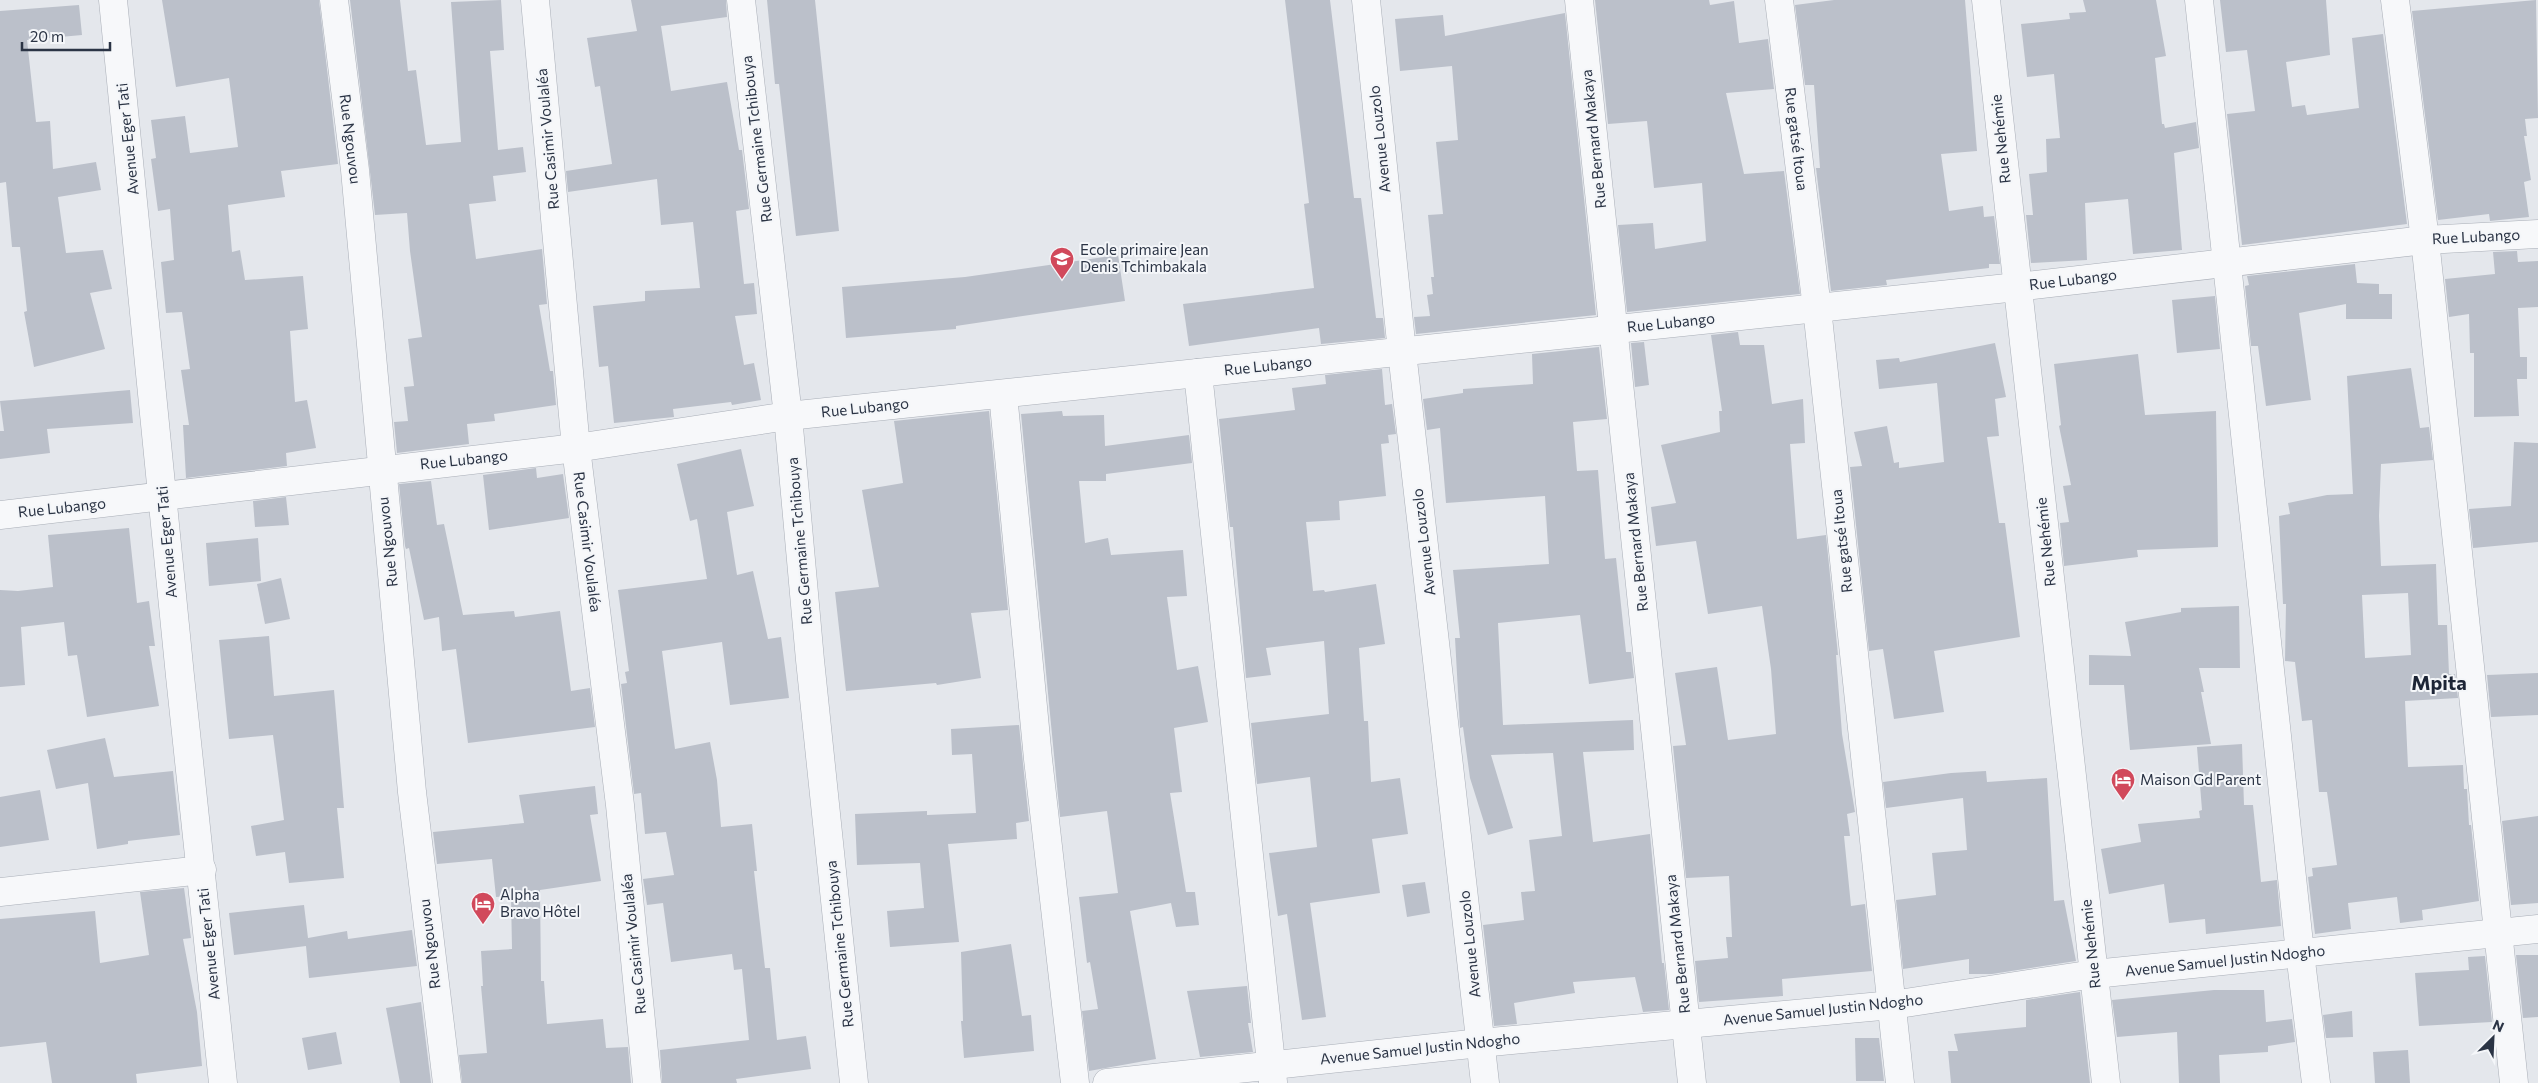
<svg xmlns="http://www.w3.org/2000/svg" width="2538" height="1083" font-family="Commissioner,sans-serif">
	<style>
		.building { fill: #bbc0ca; fill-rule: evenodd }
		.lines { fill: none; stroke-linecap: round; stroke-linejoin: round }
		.street-casing { stroke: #a9aeb7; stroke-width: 29 }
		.street { stroke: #f7f8fa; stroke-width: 28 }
		.labels { text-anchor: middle; stroke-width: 4; stroke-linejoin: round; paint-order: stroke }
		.street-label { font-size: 15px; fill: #2b3445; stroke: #f4f6f9 }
		.poi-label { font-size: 15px; fill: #2b3445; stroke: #f4f6f9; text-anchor: start }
		.district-label { font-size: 20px; font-weight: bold; fill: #1d2536; stroke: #f4f6f9 }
	</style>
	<rect width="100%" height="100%" fill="#e4e7ec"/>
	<g class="building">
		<path d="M 162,0 L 319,0 L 338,164 L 281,171 L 285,197 L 228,205 L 232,252 L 240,250 L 245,280 L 303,276 L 308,329 L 290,331 L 295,402 L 307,400 L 316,448 L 286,453 L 287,466 L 186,478 L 183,425 L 189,425 L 181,370 L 190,369 L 182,312 L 166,313 L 161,262 L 174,260 L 170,209 L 158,211 L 151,159 L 156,158 L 151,120 L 185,116 L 190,153 L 238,147 L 229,78 L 176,87 Z"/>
		<path d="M 350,0 L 400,0 L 408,71 L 416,70 L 426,145 L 461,142 L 451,2 L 501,0 L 504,50 L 490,51 L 498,150 L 523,147 L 526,172 L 493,176 L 496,201 L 469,204 L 476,259 L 542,249 L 547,304 L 539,305 L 550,371 L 553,371 L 556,405 L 494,414 L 495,421 L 467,424 L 469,444 L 397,453 L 394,422 L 408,421 L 404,387 L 414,386 L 408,339 L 422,337 L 410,251 L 407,213 L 375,215 Z"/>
		<path d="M 631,0 L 726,0 L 727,17 L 661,26 L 671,91 L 727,82 L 739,150 L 742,150 L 749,209 L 736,211 L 744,284 L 754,283 L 757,314 L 735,316 L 744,365 L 754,363 L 761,400 L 732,405 L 731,402 L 673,409 L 674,417 L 614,423 L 608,366 L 599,367 L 593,306 L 645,301 L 645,291 L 700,288 L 693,222 L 661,225 L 657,179 L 568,192 L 566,171 L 612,164 L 600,86 L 595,87 L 587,38 L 637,31 Z"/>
		<path d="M 767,0 L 815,0 L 839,231 L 796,236 L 779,84 L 775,84 Z"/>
		<path d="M 1285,0 L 1330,0 L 1354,198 L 1361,198 L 1376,318 L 1383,318 L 1385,338 L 1321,344 L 1319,328 L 1189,346 L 1183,304 L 1314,288 L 1304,204 L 1309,203 Z"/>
		<path d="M 1595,0 L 1709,0 L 1710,5 L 1734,1 L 1739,43 L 1768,39 L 1774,89 L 1726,93 L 1744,174 L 1784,171 L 1800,294 L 1627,312 L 1618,225 L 1653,223 L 1655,249 L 1706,241 L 1702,183 L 1654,188 L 1647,121 L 1608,124 Z"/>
		<path d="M 1834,0 L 1965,0 L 1977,151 L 1941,154 L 1949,211 L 1983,206 L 1984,217 L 1994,216 L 2000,264 L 1989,264 L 1989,268 L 1886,280 L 1887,285 L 1831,291 L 1816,168 L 1820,168 L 1814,85 L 1805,85 L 1795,5 Z"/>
		<path d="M 2083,0 L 2156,0 L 2166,56 L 2155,58 L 2162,124 L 2164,124 L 2165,128 L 2196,122 L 2199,148 L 2174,153 L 2182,250 L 2133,254 L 2128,199 L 2085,203 L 2087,260 L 2031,263 L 2026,215 L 2033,215 L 2029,174 L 2047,172 L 2046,139 L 2060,138 L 2054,74 L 2027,77 L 2021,24 L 2070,19 L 2069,13 L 2086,12 Z"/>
		<path d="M 2220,0 L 2326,0 L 2330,55 L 2286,62 L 2292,107 L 2305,105 L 2307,115 L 2359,108 L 2352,38 L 2383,34 L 2407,224 L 2242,245 L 2227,114 L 2255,111 L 2247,50 L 2226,52 Z"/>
		<path d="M 2536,0 L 2538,118 L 2525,119 L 2527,136 L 2524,136 L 2531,180 L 2524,182 L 2529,217 L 2490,221 L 2489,214 L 2438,220 L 2412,11 Z"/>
		<path d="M 79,5 L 82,35 L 27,40 L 36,122 L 50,121 L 53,169 L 96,162 L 101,190 L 58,197 L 66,253 L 103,250 L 112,289 L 90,293 L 105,349 L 34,367 L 24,312 L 27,311 L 20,247 L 12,247 L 6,182 L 0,183 L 0,11 Z"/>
		<path d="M 1565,13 L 1596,315 L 1416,334 L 1414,317 L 1430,316 L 1427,295 L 1433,294 L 1431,277 L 1434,277 L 1428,215 L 1443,214 L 1436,142 L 1458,140 L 1452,66 L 1400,71 L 1395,19 L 1443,15 L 1445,36 Z"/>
		<path d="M 2517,251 L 2518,262 L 2538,261 L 2538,307 L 2518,308 L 2520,357 L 2527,357 L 2527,379 L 2517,379 L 2519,416 L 2474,417 L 2474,353 L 2470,353 L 2469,314 L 2449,317 L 2445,279 L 2495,274 L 2493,252 Z"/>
		<path d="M 1118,255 L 1125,301 L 956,326 L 956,329 L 846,338 L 842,287 L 965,277 Z"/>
		<path d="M 2355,264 L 2357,283 L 2379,284 L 2379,294 L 2392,294 L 2392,319 L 2346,319 L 2346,304 L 2299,313 L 2311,400 L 2266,406 L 2258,346 L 2251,346 L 2245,286 L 2249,285 L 2247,276 Z"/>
		<path d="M 2215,296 L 2220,349 L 2177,353 L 2172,300 Z"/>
		<path d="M 1738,332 L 1740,345 L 1764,345 L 1772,404 L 1803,399 L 1805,443 L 1790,444 L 1797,539 L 1826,535 L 1838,655 L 1836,655 L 1842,734 L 1855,812 L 1847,814 L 1850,836 L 1844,836 L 1851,906 L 1865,904 L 1872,971 L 1782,979 L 1783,996 L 1699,1002 L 1695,961 L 1728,958 L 1726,937 L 1732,937 L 1729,876 L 1686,878 L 1673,746 L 1686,745 L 1675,673 L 1717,667 L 1728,740 L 1776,734 L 1771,669 L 1762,606 L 1708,614 L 1696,541 L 1656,546 L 1651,507 L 1676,503 L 1661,445 L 1720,432 L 1719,411 L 1722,411 L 1711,335 Z"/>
		<path d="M 1644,342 L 1649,385 L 1635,387 L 1631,343 Z"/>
		<path d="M 1995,343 L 2006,397 L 1995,399 L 1999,436 L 1987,437 L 1999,523 L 2005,523 L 2020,637 L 1934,651 L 1944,712 L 1894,719 L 1883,649 L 1869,651 L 1850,467 L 1862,466 L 1854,432 L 1887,426 L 1894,463 L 1899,462 L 1899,468 L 1944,462 L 1937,383 L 1879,389 L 1876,360 L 1899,358 L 1900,362 Z"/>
		<path d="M 1599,347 L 1607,419 L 1573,422 L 1577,471 L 1598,470 L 1605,559 L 1616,558 L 1626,652 L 1631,652 L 1634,678 L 1589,684 L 1580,615 L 1498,623 L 1503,725 L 1633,720 L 1634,750 L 1583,752 L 1593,842 L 1650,834 L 1662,963 L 1664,963 L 1669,1010 L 1643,1012 L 1635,977 L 1573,982 L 1575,993 L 1514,1003 L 1517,1024 L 1494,1026 L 1483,925 L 1524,920 L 1521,892 L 1535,891 L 1529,840 L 1562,836 L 1553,753 L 1491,755 L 1513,828 L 1488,835 L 1470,778 L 1463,727 L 1460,728 L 1455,638 L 1460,638 L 1453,570 L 1549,564 L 1545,496 L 1446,503 L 1440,428 L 1427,430 L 1423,399 L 1463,393 L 1463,389 L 1533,384 L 1532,354 Z"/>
		<path d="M 2138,354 L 2145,415 L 2216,411 L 2218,547 L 2137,550 L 2138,557 L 2064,566 L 2060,523 L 2069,522 L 2063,486 L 2071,485 L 2059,426 L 2061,425 L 2054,364 Z"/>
		<path d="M 2411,368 L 2420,428 L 2429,427 L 2433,460 L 2381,464 L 2379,516 L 2381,566 L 2436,564 L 2438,625 L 2447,625 L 2449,674 L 2455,674 L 2458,698 L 2405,701 L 2408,767 L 2463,765 L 2464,789 L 2467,789 L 2469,825 L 2471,825 L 2479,901 L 2422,910 L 2423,920 L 2400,923 L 2397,897 L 2348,903 L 2351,929 L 2315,934 L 2308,877 L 2313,876 L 2312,868 L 2337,865 L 2327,792 L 2319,792 L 2312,720 L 2302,721 L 2295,662 L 2285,661 L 2286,604 L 2283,604 L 2279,516 L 2290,514 L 2288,503 L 2327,495 L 2353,494 L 2347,376 ZM 2408,593 L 2411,655 L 2365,658 L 2362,595 Z"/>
		<path d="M 1382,369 L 1385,405 L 1392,404 L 1396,434 L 1388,435 L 1389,443 L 1381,444 L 1386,496 L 1339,501 L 1340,520 L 1306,522 L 1313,591 L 1324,590 L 1325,592 L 1376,584 L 1385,644 L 1359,648 L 1364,721 L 1368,721 L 1371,782 L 1400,778 L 1408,834 L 1372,839 L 1380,893 L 1310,903 L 1326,1017 L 1302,1020 L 1287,914 L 1278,916 L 1269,853 L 1317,847 L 1310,777 L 1257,784 L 1251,723 L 1329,714 L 1324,641 L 1266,648 L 1271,675 L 1246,678 L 1233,527 L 1230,527 L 1219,419 L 1295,410 L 1292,388 L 1326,384 L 1325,375 Z"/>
		<path d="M 130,390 L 133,423 L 47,429 L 50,453 L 0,459 L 0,431 L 4,431 L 0,401 Z"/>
		<path d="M 989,411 L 1008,610 L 971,613 L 981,678 L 937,685 L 936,683 L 846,691 L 835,592 L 879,587 L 862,490 L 903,483 L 894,421 Z"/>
		<path d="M 1062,411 L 1063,416 L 1104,415 L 1105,446 L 1189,435 L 1192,463 L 1106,474 L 1106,481 L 1079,481 L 1085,543 L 1108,538 L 1111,555 L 1183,550 L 1187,596 L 1167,597 L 1177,670 L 1198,666 L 1208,722 L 1174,728 L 1182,792 L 1170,793 L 1186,892 L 1195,892 L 1199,925 L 1176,927 L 1171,903 L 1130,911 L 1156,1059 L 1089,1071 L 1082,1011 L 1098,1009 L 1090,962 L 1087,963 L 1079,897 L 1118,893 L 1107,811 L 1060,817 L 1021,414 Z"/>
		<path d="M 2514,442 L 2538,443 L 2538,542 L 2473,548 L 2469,509 L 2511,506 Z"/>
		<path d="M 741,449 L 754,506 L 727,512 L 737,575 L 753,571 L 768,639 L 781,637 L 789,698 L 730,705 L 722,642 L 662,651 L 675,749 L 710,742 L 717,780 L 721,827 L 752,824 L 757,871 L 754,871 L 765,968 L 770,968 L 777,1040 L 806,1036 L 811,1069 L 736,1079 L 737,1083 L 662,1083 L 660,1050 L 749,1040 L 742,969 L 734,970 L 732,954 L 671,962 L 663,903 L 647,905 L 643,879 L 674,875 L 666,832 L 645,834 L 641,793 L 634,794 L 621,684 L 627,683 L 625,672 L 629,671 L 618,590 L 707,579 L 697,519 L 690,521 L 677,464 Z"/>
		<path d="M 536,468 L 537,478 L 563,474 L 569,518 L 489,530 L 483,475 Z"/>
		<path d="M 431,481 L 437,525 L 444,524 L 463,615 L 514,611 L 515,617 L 560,611 L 571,691 L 590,688 L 595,727 L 468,743 L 456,649 L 442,651 L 439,617 L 424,620 L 409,548 L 406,549 L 405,546 L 399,484 Z"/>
		<path d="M 286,497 L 289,525 L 255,527 L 253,501 Z"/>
		<path d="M 129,528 L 137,603 L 149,601 L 155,646 L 149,646 L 159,706 L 87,717 L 77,655 L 68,656 L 64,622 L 21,627 L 25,685 L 0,687 L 0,590 L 18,591 L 53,587 L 48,535 Z"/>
		<path d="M 258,538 L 261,581 L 209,586 L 206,543 Z"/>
		<path d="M 281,578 L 290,619 L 265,624 L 257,584 Z"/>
		<path d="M 2239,606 L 2240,668 L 2199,668 L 2204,692 L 2201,692 L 2211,744 L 2130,750 L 2124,685 L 2089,685 L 2089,655 L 2131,656 L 2125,622 L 2181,612 L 2181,608 Z"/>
		<path d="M 269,636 L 274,696 L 334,690 L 344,808 L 337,808 L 344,878 L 289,883 L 285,852 L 256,856 L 251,826 L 284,820 L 273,735 L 229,739 L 219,640 Z"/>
		<path d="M 2538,673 L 2538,715 L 2491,717 L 2487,675 Z"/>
		<path d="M 1019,725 L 1029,821 L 1016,823 L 1017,839 L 948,844 L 959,942 L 890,947 L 887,911 L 924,908 L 920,863 L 857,865 L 855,814 L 927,811 L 927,815 L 976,813 L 972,754 L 952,755 L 951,729 Z"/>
		<path d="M 105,738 L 114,777 L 173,771 L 180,835 L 128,841 L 128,844 L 97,849 L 88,783 L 56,789 L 47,750 Z"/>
		<path d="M 2242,744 L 2244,805 L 2253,805 L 2261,882 L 2277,880 L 2281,926 L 2206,934 L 2205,919 L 2169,923 L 2164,884 L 2109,894 L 2101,849 L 2141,842 L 2138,824 L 2200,818 L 2199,811 L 2202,810 L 2197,747 Z"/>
		<path d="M 1986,771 L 1987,782 L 2047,778 L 2054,901 L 2064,900 L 2076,961 L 1992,974 L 1969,974 L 1969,959 L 1903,969 L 1896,900 L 1936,895 L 1932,853 L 1967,850 L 1963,798 L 1886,808 L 1883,782 L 1951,773 Z"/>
		<path d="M 595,786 L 598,814 L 590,815 L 601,881 L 540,890 L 541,981 L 544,981 L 547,1024 L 603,1019 L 606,1048 L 628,1047 L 631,1083 L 462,1083 L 459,1055 L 487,1053 L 481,986 L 483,986 L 481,951 L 512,949 L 511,896 L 496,897 L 492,859 L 437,864 L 433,832 L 524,823 L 519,795 Z"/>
		<path d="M 40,790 L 49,840 L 0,847 L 0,797 Z"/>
		<path d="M 2538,816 L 2538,903 L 2511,905 L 2502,821 Z"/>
		<path d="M 1425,882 L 1430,913 L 1407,917 L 1402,885 Z"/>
		<path d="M 184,888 L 191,938 L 183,939 L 197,1012 L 202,1066 L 136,1074 L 137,1083 L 52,1083 L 46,1042 L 0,1047 L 0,919 L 95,911 L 100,963 L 149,955 L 140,892 Z"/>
		<path d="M 304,905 L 308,938 L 347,931 L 348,939 L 412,930 L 417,966 L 309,978 L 306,946 L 234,955 L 229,913 Z"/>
		<path d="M 1011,944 L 1022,1016 L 1031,1015 L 1034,1051 L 964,1058 L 961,1021 L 963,1021 L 961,952 Z"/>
		<path d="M 2516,955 L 2538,955 L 2538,1017 L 2523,1018 Z"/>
		<path d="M 2485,956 L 2492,1022 L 2419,1026 L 2415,973 L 2469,970 L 2468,957 Z"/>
		<path d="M 1247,986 L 1251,1023 L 1248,1023 L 1253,1052 L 1200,1057 L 1187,991 Z"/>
		<path d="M 2214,990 L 2264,990 L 2266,1022 L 2292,1019 L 2295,1042 L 2268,1046 L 2268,1052 L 2219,1055 L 2220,1083 L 2179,1083 L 2177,1032 L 2117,1037 L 2112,1000 Z"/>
		<path d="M 2080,992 L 2090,1083 L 1951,1083 L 1948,1051 L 1958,1051 L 1954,1034 L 2026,1027 L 2026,1000 Z"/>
		<path d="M 421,1002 L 431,1083 L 400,1083 L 386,1008 Z"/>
		<path d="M 2352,1011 L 2353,1037 L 2326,1038 L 2323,1015 Z"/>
		<path d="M 336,1032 L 342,1064 L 308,1070 L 302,1038 Z"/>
		<path d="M 1855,1038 L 1879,1038 L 1884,1081 L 1856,1081 Z"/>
		<path d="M 2408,1050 L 2410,1083 L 2375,1083 L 2373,1052 Z"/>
	</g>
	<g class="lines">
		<defs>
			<g id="street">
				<path d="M 113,0 L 180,676 L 223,1083"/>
				<path d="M 334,0 L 355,170 L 412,792 L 447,1083"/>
				<path d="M 535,0 L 576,448 L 620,805 L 647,1083"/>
				<path d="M 741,0 L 788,416 L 810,660 L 854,1083"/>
				<path d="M 1366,0 L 1402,352 L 1485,1083"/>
				<path d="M 1579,0 L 1692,1083"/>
				<path d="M 1779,0 L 1817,308 L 1900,1083"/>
				<path d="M 1986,0 L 2106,1083"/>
				<path d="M 2199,0 L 2300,953 L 2316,1083"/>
				<path d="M 2395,0 L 2425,240 L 2514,1083"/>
				<path d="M 1198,373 L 1273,1082"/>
				<path d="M 1003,394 L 1038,759 L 1075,1083"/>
				<path d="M 0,515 L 576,448 L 788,416 L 2017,287 L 2425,240 L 2538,234"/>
				<path d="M 0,892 L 202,870"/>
				<path d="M 1107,1083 L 1480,1043 L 1892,1005 L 2094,974 L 2538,929"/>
			</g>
		</defs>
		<use href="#street" class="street-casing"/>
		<use href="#street" class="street"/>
	</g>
	<defs>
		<symbol id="school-pin" viewBox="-11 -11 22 30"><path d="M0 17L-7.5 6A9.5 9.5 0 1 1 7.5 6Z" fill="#d1495b" stroke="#f4f6f9"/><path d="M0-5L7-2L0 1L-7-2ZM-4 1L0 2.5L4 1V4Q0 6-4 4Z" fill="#fff"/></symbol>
		<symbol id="hotel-pin" viewBox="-11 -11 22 30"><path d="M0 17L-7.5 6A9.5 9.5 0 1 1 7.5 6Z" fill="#d1495b" stroke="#f4f6f9"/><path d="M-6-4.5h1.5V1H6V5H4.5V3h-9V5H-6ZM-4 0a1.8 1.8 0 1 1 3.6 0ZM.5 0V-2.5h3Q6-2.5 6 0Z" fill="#fff"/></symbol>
	</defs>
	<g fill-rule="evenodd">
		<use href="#school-pin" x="1048" y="245" width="28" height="38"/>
		<use href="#hotel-pin" x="2109" y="766" width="28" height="38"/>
		<use href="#hotel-pin" x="469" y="890" width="28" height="38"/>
	</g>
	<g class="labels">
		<g class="street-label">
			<text transform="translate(128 139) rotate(-96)" y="5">Avenue Eger Tati</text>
			<text transform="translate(350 139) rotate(83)" y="5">Rue Ngouvou</text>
			<text transform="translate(548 139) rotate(-95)" y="5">Rue Casimir Voulaléa</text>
			<text transform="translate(757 139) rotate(-97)" y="5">Rue Germaine Tchibouya</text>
			<text transform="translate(1380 139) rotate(-96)" y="5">Avenue Louzolo</text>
			<text transform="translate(1594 139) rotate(-96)" y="5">Rue Bernard Makaya</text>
			<text transform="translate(1796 139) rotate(83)" y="5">Rue gatsé Itoua</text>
			<text transform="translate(2001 139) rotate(-96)" y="5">Rue Nehémie</text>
			<text transform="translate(2476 237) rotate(-3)" y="5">Rue Lubango</text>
			<text transform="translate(2073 280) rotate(-7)" y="5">Rue Lubango</text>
			<text transform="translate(1671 323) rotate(-6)" y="5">Rue Lubango</text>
			<text transform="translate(1268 366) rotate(-6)" y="5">Rue Lubango</text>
			<text transform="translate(865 408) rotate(-6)" y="5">Rue Lubango</text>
			<text transform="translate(464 460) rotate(-6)" y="5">Rue Lubango</text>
			<text transform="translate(62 508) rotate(-6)" y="5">Rue Lubango</text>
			<text transform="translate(800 541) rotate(-95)" y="5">Rue Germaine Tchibouya</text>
			<text transform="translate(1842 541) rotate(-96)" y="5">Rue gatsé Itoua</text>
			<text transform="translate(167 542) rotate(-95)" y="5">Avenue Eger Tati</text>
			<text transform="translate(388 542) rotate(-96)" y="5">Rue Ngouvou</text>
			<text transform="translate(587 542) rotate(83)" y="5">Rue Casimir Voulaléa</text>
			<text transform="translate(1424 542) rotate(-97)" y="5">Avenue Louzolo</text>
			<text transform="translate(1636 542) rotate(-96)" y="5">Rue Bernard Makaya</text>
			<text transform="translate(2046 542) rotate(-96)" y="5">Rue Nehémie</text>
			<text transform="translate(209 944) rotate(-96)" y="5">Avenue Eger Tati</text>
			<text transform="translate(430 944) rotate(-97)" y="5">Rue Ngouvou</text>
			<text transform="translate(634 944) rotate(-96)" y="5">Rue Casimir Voulaléa</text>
			<text transform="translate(840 944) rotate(-96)" y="5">Rue Germaine Tchibouya</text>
			<text transform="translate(1470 944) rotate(-96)" y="5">Avenue Louzolo</text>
			<text transform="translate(1678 944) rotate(-96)" y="5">Rue Bernard Makaya</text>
			<text transform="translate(2091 944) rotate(-96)" y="5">Rue Nehémie</text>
			<text transform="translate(2225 961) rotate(-6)" y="5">Avenue Samuel Justin Ndogho</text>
			<text transform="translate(1823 1010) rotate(-6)" y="5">Avenue Samuel Justin Ndogho</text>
			<text transform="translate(1420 1049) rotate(-6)" y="5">Avenue Samuel Justin Ndogho</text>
		</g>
		<g class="poi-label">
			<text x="1080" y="255">Ecole primaire Jean<tspan x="1080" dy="17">Denis Tchimbakala</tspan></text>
			<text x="2140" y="785">Maison Gd Parent</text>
			<text x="500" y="900">Alpha<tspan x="500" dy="17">Bravo Hôtel</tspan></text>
		</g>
		<g class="district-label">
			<text x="2439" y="690">Mpita</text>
		</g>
	</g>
	<g transform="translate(2493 1038) rotate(24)" stroke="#f4f6f9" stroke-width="4" paint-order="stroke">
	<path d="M0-4L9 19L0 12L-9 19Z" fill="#2b3445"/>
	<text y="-8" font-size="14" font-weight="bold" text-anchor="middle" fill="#2b3445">N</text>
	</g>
	<path d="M22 42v8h88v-8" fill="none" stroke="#2b3445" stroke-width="2.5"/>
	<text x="30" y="42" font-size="15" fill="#2b3445" stroke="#f4f6f9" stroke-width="4" paint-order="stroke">20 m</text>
</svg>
